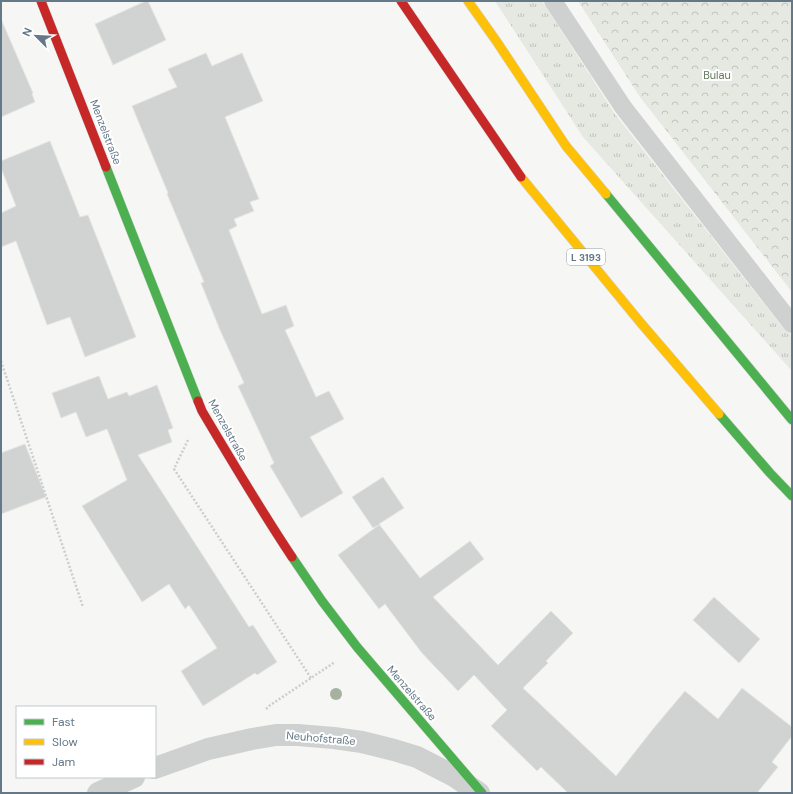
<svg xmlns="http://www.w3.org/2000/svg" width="793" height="794" font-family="'DM Sans',sans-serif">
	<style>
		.grass { fill: url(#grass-tufts) }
		.forest { fill: url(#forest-crowns) }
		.building { fill: #d1d2d2; stroke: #e5e5e4 }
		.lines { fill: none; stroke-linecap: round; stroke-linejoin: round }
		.fast-casing { stroke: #d2d4d4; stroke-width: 10 }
		.slow-casing { stroke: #d2d4d4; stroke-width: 10 }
		.jam-casing { stroke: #d2d4d4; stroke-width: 10 }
		.path { stroke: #cccdce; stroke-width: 2.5; stroke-dasharray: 2 2; stroke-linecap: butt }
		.lane { stroke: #cfd1d1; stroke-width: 18 }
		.street { stroke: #cfd1d1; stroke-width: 22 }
		.fast { stroke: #4caf50; stroke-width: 9 }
		.slow { stroke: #ffc107; stroke-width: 9 }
		.jam { stroke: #c62828; stroke-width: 9 }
		.tree { fill: #a6b1a2 }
		.labels { text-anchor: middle; stroke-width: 4; stroke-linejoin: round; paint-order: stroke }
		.shield { fill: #fff; stroke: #92a0ab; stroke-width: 1 }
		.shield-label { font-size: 10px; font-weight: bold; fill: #647887 }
		.park-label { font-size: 11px; fill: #65785f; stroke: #fff }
		.street-label { font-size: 11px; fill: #647887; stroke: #fff }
	</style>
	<defs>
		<pattern id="grass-tufts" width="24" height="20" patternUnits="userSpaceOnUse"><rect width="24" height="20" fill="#e6e9e2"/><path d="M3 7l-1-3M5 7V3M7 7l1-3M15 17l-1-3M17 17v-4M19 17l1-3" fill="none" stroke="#bec2bd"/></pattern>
		<pattern id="forest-crowns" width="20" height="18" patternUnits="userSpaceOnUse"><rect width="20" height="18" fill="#e6e9e2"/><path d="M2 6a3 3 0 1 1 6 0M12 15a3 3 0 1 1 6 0" fill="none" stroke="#bec2bd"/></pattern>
	</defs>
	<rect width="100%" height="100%" fill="#f6f6f4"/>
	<path class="grass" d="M 495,1 L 542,1 L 615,114 L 780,324 L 792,336 L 792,371 L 583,137 Z"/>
	<path class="forest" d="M 578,1 L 792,1 L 792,292 L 640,97 Z"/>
	<g class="building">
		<path d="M 146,1 L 148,1 L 166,40 L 113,65 L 95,24 Z"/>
		<path d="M 1,19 L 33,93 L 32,94 L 35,102 L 1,117 Z"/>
		<path d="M 206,53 L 212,66 L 242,53 L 263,101 L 225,117 L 259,199 L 250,202 L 254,211 L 234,219 L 237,226 L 229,230 L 262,314 L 286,305 L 294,326 L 285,330 L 316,397 L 329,391 L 344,419 L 310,437 L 343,493 L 301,518 L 270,466 L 274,463 L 238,386 L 244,383 L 220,330 L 201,283 L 204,282 L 167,194 L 168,193 L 132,106 L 177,87 L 168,69 Z"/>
		<path d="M 50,141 L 80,217 L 88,215 L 136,337 L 85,357 L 70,317 L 47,325 L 16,241 L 1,247 L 1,213 L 16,206 L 1,168 L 1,161 Z"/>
		<path d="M 99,376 L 108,399 L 127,392 L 129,396 L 157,385 L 173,428 L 168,430 L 172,442 L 138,455 L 249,627 L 253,625 L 277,662 L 257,675 L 255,673 L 203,706 L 181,671 L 217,648 L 189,605 L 185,609 L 169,584 L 142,602 L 82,506 L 127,480 L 107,429 L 86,437 L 76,412 L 61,418 L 52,393 Z"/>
		<path d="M 25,444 L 46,497 L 1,514 L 1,453 Z"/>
		<path d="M 383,477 L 404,508 L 379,524 L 420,578 L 470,541 L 484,559 L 433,597 L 498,665 L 551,611 L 573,633 L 546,661 L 548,663 L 523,688 L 616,776 L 653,729 L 685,691 L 718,719 L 742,688 L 792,727 L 792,736 L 772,762 L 778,767 L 757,793 L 568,793 L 541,767 L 537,771 L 491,726 L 507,710 L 474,675 L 458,691 L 422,653 L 385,604 L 379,609 L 338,555 L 379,525 L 373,528 L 352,497 Z"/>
		<path d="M 714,597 L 760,639 L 739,663 L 693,620 Z"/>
	</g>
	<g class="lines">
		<defs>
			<g id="fast">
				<path d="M 106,167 L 198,401"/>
				<path d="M 606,194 L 792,420"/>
				<path d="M 719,414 L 770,473 L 792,496"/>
				<path d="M 292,557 L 322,601 L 357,647 L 482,793"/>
			</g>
			<g id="slow">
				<path d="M 468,1 L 497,42 L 566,146 L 606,194"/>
				<path d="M 521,177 L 640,322 L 719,414"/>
			</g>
			<g id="jam">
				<path d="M 41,1 L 106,167"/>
				<path d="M 401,1 L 521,177"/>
				<path d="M 198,401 L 202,411 C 231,460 260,509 292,557"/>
			</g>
		</defs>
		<use href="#fast" class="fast-casing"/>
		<use href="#slow" class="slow-casing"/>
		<use href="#jam" class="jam-casing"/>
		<g class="path">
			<path d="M 1,361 L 83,607"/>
			<path d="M 188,440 L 174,469 L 311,678"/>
			<path d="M 266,709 L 269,706 L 335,662"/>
		</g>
		<path class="lane" d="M 553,1 L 623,107 L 792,324"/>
		<g class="street">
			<path d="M 155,768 L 208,749 L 252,739 L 276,735 L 298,735 L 334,738 L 362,742 L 394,750 L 417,757 L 454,776 L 479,793"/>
			<path d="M 98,793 L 134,777"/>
		</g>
		<use href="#fast" class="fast"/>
		<use href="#slow" class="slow"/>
		<use href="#jam" class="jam"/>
	</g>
	<circle class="tree" cx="336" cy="694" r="6"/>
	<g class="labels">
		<rect class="shield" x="567" y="249" width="38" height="16" rx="3"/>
		<g class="shield-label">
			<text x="586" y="261">L 3193</text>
		</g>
		<g class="park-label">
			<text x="717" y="79">Bulau</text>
		</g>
		<g class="street-label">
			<text transform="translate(106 132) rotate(69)" y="4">Menzelstraße</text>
			<text transform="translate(228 430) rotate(61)" y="4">Menzelstraße</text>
			<text transform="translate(412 693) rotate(49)" y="4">Menzelstraße</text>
			<text transform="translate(321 738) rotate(5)" y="4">Neuhofstraße</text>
		</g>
	</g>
	<rect width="793" height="794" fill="none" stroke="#647887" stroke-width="4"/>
	<rect x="16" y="706" width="140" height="72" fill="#ffffff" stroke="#c1c9cf"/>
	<rect x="24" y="719" width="20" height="6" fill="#4caf50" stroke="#c1c9cf"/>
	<text x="52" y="726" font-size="12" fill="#647887">Fast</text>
	<rect x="24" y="739" width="20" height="6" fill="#ffc107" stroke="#c1c9cf"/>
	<text x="52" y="746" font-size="12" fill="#647887">Slow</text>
	<rect x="24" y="759" width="20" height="6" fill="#c62828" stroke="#c1c9cf"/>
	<text x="52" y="766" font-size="12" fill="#647887">Jam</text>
	<g transform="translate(36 36) rotate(294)" stroke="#ffffff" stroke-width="3" paint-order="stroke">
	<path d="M0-3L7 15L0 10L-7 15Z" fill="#647887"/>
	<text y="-6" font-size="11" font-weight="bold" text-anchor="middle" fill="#647887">N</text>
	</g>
</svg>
